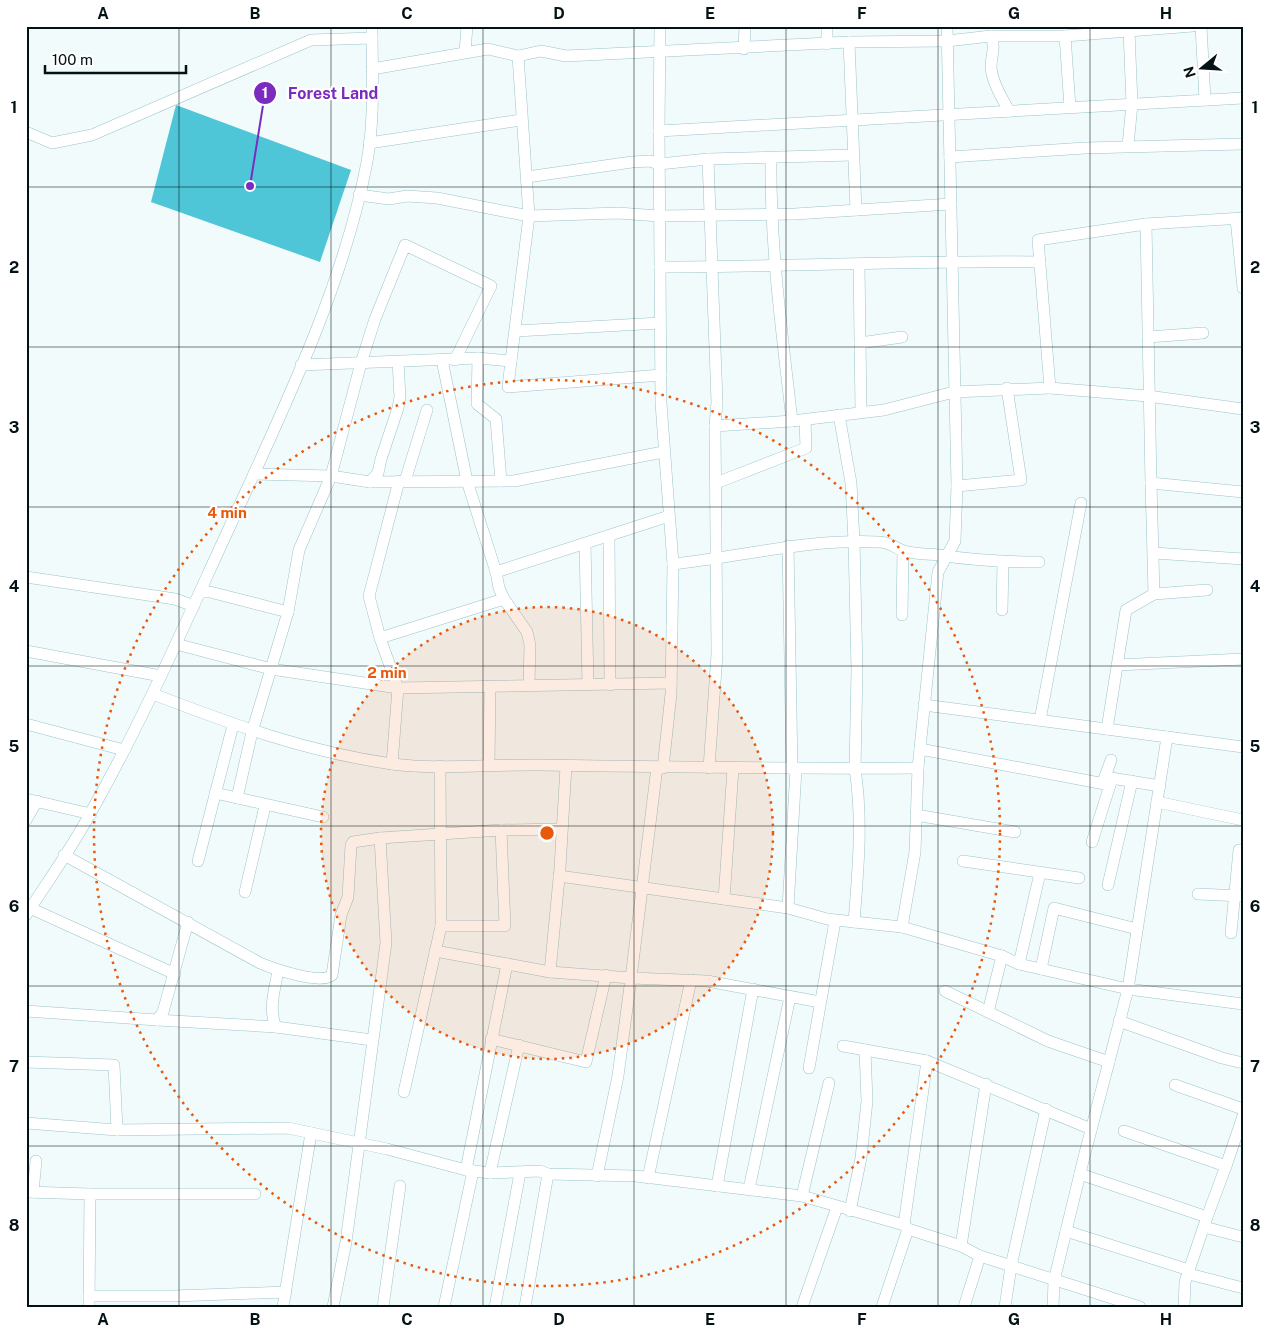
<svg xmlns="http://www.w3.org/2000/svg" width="1269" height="1333" font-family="'Public Sans',sans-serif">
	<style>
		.forest { fill: #4fc6d7 }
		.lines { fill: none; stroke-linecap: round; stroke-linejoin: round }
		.minor-casing { stroke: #9ac4ca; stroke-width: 12 }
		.minor { stroke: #fff; stroke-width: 11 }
		.grid { fill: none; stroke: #031214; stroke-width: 1; stroke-opacity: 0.55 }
		.ring { fill: none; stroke: #e8590c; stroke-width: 2.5; stroke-dasharray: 2.5 5 }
		.centre { fill: #e8590c; stroke: #fff; stroke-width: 2.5 }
		.ring-label { font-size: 15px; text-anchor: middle; font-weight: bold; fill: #e8590c; stroke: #fff; stroke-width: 4.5; stroke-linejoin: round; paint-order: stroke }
		.leader { fill: none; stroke: #7b2cbf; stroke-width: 2 }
		.callout-dot { fill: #7b2cbf; stroke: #fff; stroke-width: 2 }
		.mark-label { font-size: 15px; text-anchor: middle; font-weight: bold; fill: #fff }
		.callout-label { font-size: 16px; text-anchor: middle; font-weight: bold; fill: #7b2cbf; stroke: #fff; stroke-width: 4.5; stroke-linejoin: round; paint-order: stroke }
		.neatline { fill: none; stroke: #031214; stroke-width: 2 }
		.grid-label { font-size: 16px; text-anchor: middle; font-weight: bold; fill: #031214 }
	</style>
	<rect width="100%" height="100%" fill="#f2fbfc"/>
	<path class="forest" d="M 176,105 L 351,170 L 320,262 L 151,202 Z"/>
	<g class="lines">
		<defs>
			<g id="minor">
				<path d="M 660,26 L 659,131 L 661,403 L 673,564 L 671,694 L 663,768"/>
				<path d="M 827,26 L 827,44"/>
				<path d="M 947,26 L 957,486 L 955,541 L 938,572 L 918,768 L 915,852 L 902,927 L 1002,956 L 1019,964 L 1128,989 L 1084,1157 L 1054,1281 L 1053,1307"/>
				<path d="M 1201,26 L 1205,100"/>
				<path d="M 991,36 C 996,48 991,55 991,67 C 992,82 1002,98 1009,111"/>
				<path d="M 1065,36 L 1070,107"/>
				<path d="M 849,42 L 856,210"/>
				<path d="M 744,49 L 745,26"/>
				<path d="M 465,52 L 467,26"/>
				<path d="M 372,69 L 488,49 L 518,56 L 541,51 L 566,56 L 849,42 L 947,41 L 991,36 L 1065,36 L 1193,26"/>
				<path d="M 659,131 L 1243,98"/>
				<path d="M 26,132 L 52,143 L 92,135 L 311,40 L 372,38"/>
				<path d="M 369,143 L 521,120"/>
				<path d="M 1128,146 L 1132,104 L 1129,31"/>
				<path d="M 950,157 L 1085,148 L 1243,144"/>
				<path d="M 708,159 L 853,155"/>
				<path d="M 527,177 L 632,162 L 650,161 L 659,164 L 708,159 L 717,402 L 715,426 L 717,654 L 709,768"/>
				<path d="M 359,195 L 389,199 L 407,196 L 437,198 L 529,216 L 618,213 L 659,216 L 795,214 L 951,204"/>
				<path d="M 1236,219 L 1243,288"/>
				<path d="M 1146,224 L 1243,218"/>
				<path d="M 859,265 L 861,412"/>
				<path d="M 660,267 C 787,267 913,260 1040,262"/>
				<path d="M 516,331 L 660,323"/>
				<path d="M 1148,337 L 1203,333"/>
				<path d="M 860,343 L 902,337"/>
				<path d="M 478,358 L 477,404 L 496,419 L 501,481"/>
				<path d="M 442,360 L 467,481 L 496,572 L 499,588 L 504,599 L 527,632 L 530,645 L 529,684"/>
				<path d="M 511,361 L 529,216 L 518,56"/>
				<path d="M 301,365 L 478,358 L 511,361 L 508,387 L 661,375"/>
				<path d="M 1050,388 L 1148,396 L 1243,409"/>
				<path d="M 839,415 L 851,483 L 854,541 L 857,670 L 855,769 C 863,820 858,871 854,922 L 902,927"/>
				<path d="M 792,421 L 884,410 L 954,392 L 1050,388 L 1038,240 L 1146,224 L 1151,483 L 1243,492"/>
				<path d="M 715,426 L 792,421 C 782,333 770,246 771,158"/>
				<path d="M 254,474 L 331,476 L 370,482 L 514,481 L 663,452"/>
				<path d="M 405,481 L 427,410"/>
				<path d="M 370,482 L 378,473 L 381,459 L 398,408 L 400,397 L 398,362"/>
				<path d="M 716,483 L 806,448 L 805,420"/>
				<path d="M 1151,483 L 1154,594 L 1207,590"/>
				<path d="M 957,486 L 1021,480 L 1007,388"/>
				<path d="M 609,536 L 610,685"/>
				<path d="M 585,544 L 588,685"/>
				<path d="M 788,546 L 792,769"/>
				<path d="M 1154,553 L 1243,559"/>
				<path d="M 673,564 C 742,557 809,538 879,542 C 890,542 895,548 904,551 C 914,554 927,554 938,555 C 972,560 1005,562 1039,562"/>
				<path d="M 496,572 L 669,516"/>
				<path d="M 26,577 L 175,599 L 194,606"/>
				<path d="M 200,592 L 210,592 L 288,612"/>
				<path d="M 1002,610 L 1003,562"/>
				<path d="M 902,615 L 903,551"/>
				<path d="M 380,638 L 504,599"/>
				<path d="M 176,644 L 271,669 L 398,688 L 671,683"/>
				<path d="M 26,651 L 161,676"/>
				<path d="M 1117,665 L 1243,659"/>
				<path d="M 153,694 C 231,724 307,752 392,764 C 440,770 491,764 540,765 C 666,767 792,769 918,768"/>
				<path d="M 924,705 L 1243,747"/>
				<path d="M 1040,720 L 1081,503"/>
				<path d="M 26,724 L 124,750"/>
				<path d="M 1107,729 L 1126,610 L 1154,594"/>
				<path d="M 1167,737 L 1128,989 L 1243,1004"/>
				<path d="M 920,749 L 1110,785 L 1105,777 L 1160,786"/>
				<path d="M 392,764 L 398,688 L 380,638 L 369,596 L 399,481"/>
				<path d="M 489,765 L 490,686"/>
				<path d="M 440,766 L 441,926 L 505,926 L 501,830"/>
				<path d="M 657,767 L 631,978 L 707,981 L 820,1002"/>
				<path d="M 1105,777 L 1111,760"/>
				<path d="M 215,793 L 323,817"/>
				<path d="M 237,798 L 252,732 L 288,612 L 299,550 L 331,476 L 361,363 L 375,319 L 405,245 L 491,286 L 455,360"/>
				<path d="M 26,799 L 91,814"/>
				<path d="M 1157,802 L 1243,820"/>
				<path d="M 916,815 L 1015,832"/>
				<path d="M 26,820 L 37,801"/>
				<path d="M 1092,842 L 1110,785"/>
				<path d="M 64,855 L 260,963 C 274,969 321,985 332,975 L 341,915 L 348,897 L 351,845 L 353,842 L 380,838 L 501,830 L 562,829"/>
				<path d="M 198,861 L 233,725"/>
				<path d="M 963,861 L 1079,878"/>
				<path d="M 559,876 L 788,908 L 827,919 L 854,922"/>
				<path d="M 1108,885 L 1132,781"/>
				<path d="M 245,892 L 265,806"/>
				<path d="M 1198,894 L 1241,896"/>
				<path d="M 724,899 L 733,769"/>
				<path d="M 30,908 L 175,974"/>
				<path d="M 788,908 L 796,769"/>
				<path d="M 26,915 C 48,881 72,848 91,812 C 146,715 190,612 237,511 C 288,399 344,283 367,162 C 375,117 372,71 372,26"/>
				<path d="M 1231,933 L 1239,850"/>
				<path d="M 435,951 L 507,964"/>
				<path d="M 1019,964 L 1040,873"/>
				<path d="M 1041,969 L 1054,908 L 1137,929"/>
				<path d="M 550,972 L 560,868 L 566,766"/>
				<path d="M 945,991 L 1048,1041 L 1109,1062"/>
				<path d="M 26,1011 L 157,1020 L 163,1012 L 188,922"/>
				<path d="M 988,1012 L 1002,956"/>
				<path d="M 157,1020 L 276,1027 L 372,1040"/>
				<path d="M 1119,1021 L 1222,1058 L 1243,1063"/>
				<path d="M 276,1027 C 268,1010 275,988 278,971"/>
				<path d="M 491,1039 L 586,1062 L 606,975"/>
				<path d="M 843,1046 L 927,1061 L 1091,1129"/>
				<path d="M 26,1062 L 114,1065 L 117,1130"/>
				<path d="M 809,1068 L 835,921"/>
				<path d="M 1175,1085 L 1243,1109"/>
				<path d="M 404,1092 L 441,926"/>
				<path d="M 26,1123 L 117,1130 L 288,1128 L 387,1149 L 466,1170 L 490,1173 L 540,1171 L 548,1174 L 636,1176 L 802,1196 L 904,1225 L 908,1229 L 961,1246 L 980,1256 L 1140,1307"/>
				<path d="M 1226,1166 L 1243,1116"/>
				<path d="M 466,1170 L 507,964 L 550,972 L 631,978 L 618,1076 L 597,1176"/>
				<path d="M 490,1173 L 519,1045"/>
				<path d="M 1080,1174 L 1207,1217 L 1226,1166 L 1124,1131"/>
				<path d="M 648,1178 L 691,980"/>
				<path d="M 717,1186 L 753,989"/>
				<path d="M 749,1189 L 790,997"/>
				<path d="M 26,1192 L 90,1194 L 89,1307"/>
				<path d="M 33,1192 L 36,1161"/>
				<path d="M 90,1194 L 255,1194"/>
				<path d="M 802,1196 L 829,1083"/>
				<path d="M 850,1211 L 861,1158 L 867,1101 L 865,1050"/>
				<path d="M 904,1225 L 927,1061"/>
				<path d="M 1204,1227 L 1243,1237"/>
				<path d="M 1066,1231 L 1189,1270"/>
				<path d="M 961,1246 L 986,1084"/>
				<path d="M 1189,1274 L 1243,1288"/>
				<path d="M 89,1296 L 174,1296 L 286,1292"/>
				<path d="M 283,1307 L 311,1133"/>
				<path d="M 333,1307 L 346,1242 L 386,943 L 380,838"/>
				<path d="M 383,1307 L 400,1186"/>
				<path d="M 444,1307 L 473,1171"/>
				<path d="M 495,1307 L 520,1173"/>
				<path d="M 525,1307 L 548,1174"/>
				<path d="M 802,1307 L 837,1207"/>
				<path d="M 882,1307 L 908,1229"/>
				<path d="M 964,1307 L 980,1256"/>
				<path d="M 1005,1307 L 1011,1266 L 1046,1109"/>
				<path d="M 1184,1307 L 1185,1282 L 1207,1217"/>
			</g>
		</defs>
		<use href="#minor" class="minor-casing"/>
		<use href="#minor" class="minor"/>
	</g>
	<path class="grid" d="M 179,26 L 179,1307M 331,26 L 331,1307M 483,26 L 483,1307M 634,26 L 634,1307M 786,26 L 786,1307M 938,26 L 938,1307M 1090,26 L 1090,1307M 26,187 L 1243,187M 26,347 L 1243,347M 26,507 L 1243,507M 26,666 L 1243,666M 26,826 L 1243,826M 26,986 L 1243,986M 26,1146 L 1243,1146"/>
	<circle cx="547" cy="833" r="226" fill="#e8590c" fill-opacity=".12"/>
	<g class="ring">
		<circle cx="547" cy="833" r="226"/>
		<circle cx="547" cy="833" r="453"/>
	</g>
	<circle cx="547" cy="833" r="8" class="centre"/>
	<g class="ring-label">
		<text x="227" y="518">4 min</text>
		<text x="387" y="678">2 min</text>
	</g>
	<path class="leader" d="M250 186L265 93"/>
	<g class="callout-dot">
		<circle cx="250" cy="186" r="5"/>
		<circle cx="265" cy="93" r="12"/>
	</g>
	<g class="mark-label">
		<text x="265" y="98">1</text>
	</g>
	<g class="callout-label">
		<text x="333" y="99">Forest Land</text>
	</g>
	<rect width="1269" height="1333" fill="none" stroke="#ffffff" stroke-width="55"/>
	<g transform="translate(1202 68) rotate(252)" stroke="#ffffff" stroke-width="4" paint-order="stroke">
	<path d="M0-4L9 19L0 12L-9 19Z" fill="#031214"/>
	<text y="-8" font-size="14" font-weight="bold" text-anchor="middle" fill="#031214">N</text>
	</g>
	<path d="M45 65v8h141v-8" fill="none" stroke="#031214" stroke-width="2.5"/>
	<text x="52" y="65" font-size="15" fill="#031214" stroke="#ffffff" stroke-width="4" paint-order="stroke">100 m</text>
	<rect x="28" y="28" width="1214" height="1278" class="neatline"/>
	<g class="grid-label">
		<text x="103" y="19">A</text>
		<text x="255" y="19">B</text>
		<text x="407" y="19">C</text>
		<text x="559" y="19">D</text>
		<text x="710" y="19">E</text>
		<text x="862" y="19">F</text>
		<text x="1014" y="19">G</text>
		<text x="1166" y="19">H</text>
		<text x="14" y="113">1</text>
		<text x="1255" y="113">1</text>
		<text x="14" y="273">2</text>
		<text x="1255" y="273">2</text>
		<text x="14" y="433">3</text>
		<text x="1255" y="433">3</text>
		<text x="14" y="592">4</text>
		<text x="1255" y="592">4</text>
		<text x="14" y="752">5</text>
		<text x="1255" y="752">5</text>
		<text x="14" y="912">6</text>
		<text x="1255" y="912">6</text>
		<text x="14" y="1072">7</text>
		<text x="1255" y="1072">7</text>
		<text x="14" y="1231">8</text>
		<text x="1255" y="1231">8</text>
		<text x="103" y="1325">A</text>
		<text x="255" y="1325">B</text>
		<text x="407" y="1325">C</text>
		<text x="559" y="1325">D</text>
		<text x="710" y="1325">E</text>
		<text x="862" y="1325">F</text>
		<text x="1014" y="1325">G</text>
		<text x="1166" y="1325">H</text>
	</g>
</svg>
